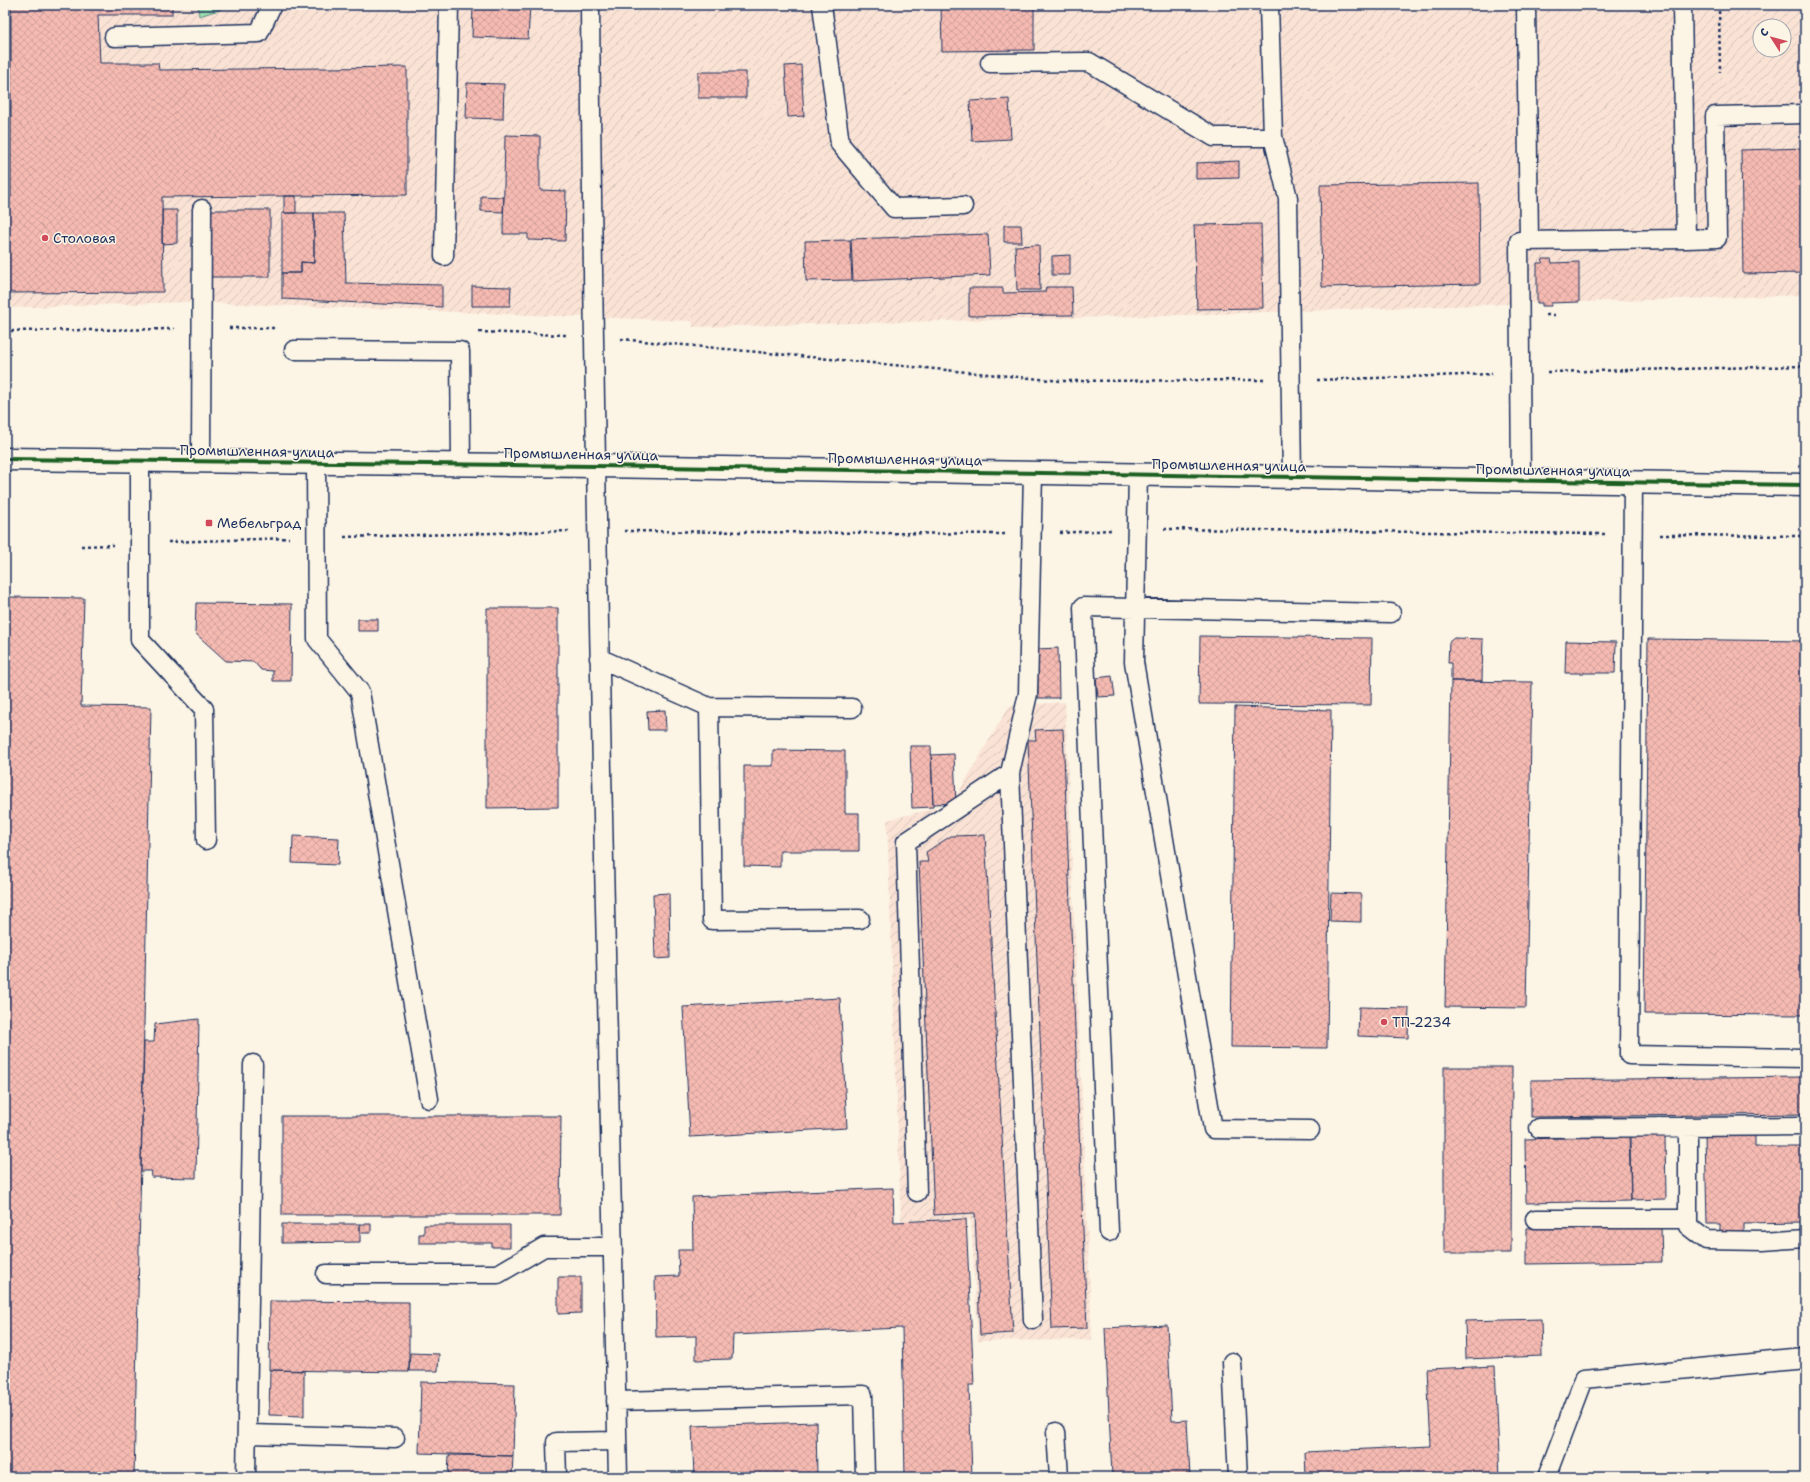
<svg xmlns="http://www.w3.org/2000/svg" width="1810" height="1482" font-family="'Shantell Sans',sans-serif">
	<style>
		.industrial { fill: url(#industrial-furrows); fill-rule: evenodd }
		.grass { fill: url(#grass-dots); stroke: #5c8886 }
		.building { fill: url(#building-cross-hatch); stroke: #1b2f5e }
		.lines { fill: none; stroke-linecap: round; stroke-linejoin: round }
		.service-casing { stroke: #1b2f5e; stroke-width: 21 }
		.tertiary-casing { stroke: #1b2f5e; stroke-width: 25 }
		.path { stroke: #1b2f5e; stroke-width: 2.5; stroke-dasharray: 3 3; stroke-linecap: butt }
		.service { stroke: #fcf5e5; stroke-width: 18 }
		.tertiary { stroke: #fcf5e5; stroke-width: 22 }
		.cycleway-casing { stroke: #fcf5e5; stroke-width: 6 }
		.cycleway { stroke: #1b5e20; stroke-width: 4 }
		.poi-dot { fill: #d1495b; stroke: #fcf5e5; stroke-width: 1.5 }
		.labels { text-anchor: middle; stroke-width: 3; stroke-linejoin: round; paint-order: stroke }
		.poi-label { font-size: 14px; fill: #1b2f5e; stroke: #fcf5e5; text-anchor: start }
		.street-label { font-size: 14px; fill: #1b2f5e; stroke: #fcf5e5 }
	</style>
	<defs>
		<pattern id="industrial-furrows" width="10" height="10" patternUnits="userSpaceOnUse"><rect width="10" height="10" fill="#fae3d5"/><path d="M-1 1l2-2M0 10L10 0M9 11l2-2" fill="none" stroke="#d6c3b9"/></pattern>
		<pattern id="grass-dots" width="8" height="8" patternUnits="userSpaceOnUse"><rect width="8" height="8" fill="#9ce2af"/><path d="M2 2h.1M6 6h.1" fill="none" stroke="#86c299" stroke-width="1.8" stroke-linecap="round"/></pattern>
		<pattern id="building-cross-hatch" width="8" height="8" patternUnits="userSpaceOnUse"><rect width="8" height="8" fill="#f5bab1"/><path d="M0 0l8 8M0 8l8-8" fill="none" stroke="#d1a09b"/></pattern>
	</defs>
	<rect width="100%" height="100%" fill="#fcf5e5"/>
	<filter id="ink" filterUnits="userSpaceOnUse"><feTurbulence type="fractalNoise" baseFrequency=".025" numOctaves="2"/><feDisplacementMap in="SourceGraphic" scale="8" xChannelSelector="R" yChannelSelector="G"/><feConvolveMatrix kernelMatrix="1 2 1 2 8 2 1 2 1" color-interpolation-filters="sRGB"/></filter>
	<g filter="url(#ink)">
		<path class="industrial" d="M5 5H1805V295L1552 303 1551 306H1542V303H1537L1152 316 693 327 692 321 186 302 5 308ZM1760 26H1784V50H1760Z
			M1065 702 1092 1340 978 1341 971 1220 901 1221 887 820 952 804 1009 706Z"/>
		<path class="grass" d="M198 5H227L219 10 199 16Z"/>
		<path class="building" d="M11 5H172V15H98L100 63H158L159 70 407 67V195L162 197 163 292 5 293V197H11Z
			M473 5H530L528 39 472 37Z
			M941 5H1034V50L942 51Z
			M801 65 804 116 788 117 785 66Z
			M698 72H746V98H698Z
			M467 83 504 84 503 119 466 118Z
			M1009 99 1011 139 972 141 970 101Z
			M505 135 540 136V190L566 191 565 241 528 240V234H503Z
			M1805 148V273L1743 274 1741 150Z
			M1239 161V178L1196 179V163Z
			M1479 183 1480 284 1322 287 1320 185Z
			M284 196H296V213H284Z
			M481 196 504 197 503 212 481 211Z
			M162 210H177V243L162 244Z
			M205 210H270V277H205Z
			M282 213H314V263L301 262V273H282Z
			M314 213H344L346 283 442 285V307L282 299V273H301V262L314 263Z
			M1261 224 1263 308 1197 309 1194 225Z
			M1004 225H1021L1022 242H1004Z
			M988 234 990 275 853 281 851 239Z
			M850 240 852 280 806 281 805 241Z
			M1039 245 1040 290H1017L1015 246Z
			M1070 255V275H1052V256Z
			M1543 259H1551L1552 263 1579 262V302L1551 303V306H1542V303H1537V263H1542Z
			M472 286 511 287 510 306H472Z
			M1046 287H1072L1073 315 969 316V288H1003V293L1045 292Z
			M5 597 84 598 81 706 151 707 134 1477H5Z
			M196 603 292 604 291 681H273V671L261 670 254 662 226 661 195 633Z
			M487 608H558V807L487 808Z
			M358 619H378V631H358Z
			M1200 636 1372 638 1371 705 1199 704Z
			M1454 638 1483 639 1482 681H1451V663H1448L1449 642Z
			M1648 639 1805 641V1015L1644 1014Z
			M1566 641 1616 642 1615 673H1565Z
			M1058 648 1059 698H1038L1037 649Z
			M1112 676 1115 696 1098 697 1096 678Z
			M1451 681 1532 682 1526 1008 1445 1007Z
			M1235 707 1331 710 1327 1048 1231 1047Z
			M665 710 666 730H648L647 711Z
			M1063 729 1087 1328 1052 1329 1028 740H1036L1035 730Z
			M910 746H931L933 807 912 808Z
			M773 750 845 751V813H859V851H780V867L744 866V766H773Z
			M954 754 956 803 933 804 931 755Z
			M985 835 1013 1333 980 1335 975 1213 934 1215 919 862H928L926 852 951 836Z
			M293 836 339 838 338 865 292 863Z
			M669 893 670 958 655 959 653 894Z
			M1331 893 1361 894V922L1330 921Z
			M840 998 847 1128 690 1137 683 1007Z
			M1359 1007 1409 1008 1408 1038 1358 1036Z
			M199 1019 196 1178 151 1177 152 1171H141L144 1042H154L155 1024Z
			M1444 1067H1512L1511 1253H1444Z
			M1805 1077V1114L1531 1117V1080Z
			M282 1116H561L560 1215H282Z
			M1755 1133V1147H1805V1222L1743 1223V1235L1720 1236V1224H1707L1705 1134Z
			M1629 1136 1631 1201 1526 1203 1525 1139Z
			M1665 1136 1666 1199 1631 1200 1630 1137Z
			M893 1188 894 1222 966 1219 974 1385H969L972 1477H905L902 1328 733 1335 732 1359 696 1360V1336L656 1337 655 1277 679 1276 678 1250H693L692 1197Z
			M282 1224H360V1242L282 1243Z
			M360 1224H371V1233H360Z
			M424 1225H510V1247H492V1243H419V1234H424Z
			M1661 1226 1662 1262 1527 1264V1228Z
			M558 1277H581V1313L558 1314Z
			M270 1301 409 1302V1372L269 1370Z
			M1541 1319 1542 1356 1466 1359 1465 1321Z
			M1167 1325 1172 1421 1187 1420 1190 1477H1112L1105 1328Z
			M410 1353 439 1354 438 1371H409Z
			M1495 1366 1500 1477H1306L1305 1452 1431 1446 1427 1369Z
			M270 1370 304 1371V1416L269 1415Z
			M421 1382 515 1384 513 1456 419 1453Z
			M816 1422 817 1477H694L692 1426Z
			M449 1455 513 1456 512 1477H448Z"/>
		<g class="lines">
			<g class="service-casing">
				<path id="service" d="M590 5C594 496 607 986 618 1477
					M822 5 840 144 894 208 963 206
					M1526 5 1529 241
					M114 37 259 33 272 5
					M990 63 1089 62 1214 137H1273L1269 5
					M1273 137 1288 198 1292 477
					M1686 239 1717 238 1715 116 1805 114
					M444 256 449 5
					M294 350 460 351 461 464
					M140 460V640L204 709 206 840
					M201 461 202 209
					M316 462 317 639 360 692 429 1099
					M1033 473 1028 694 1010 773 1033 1320
					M1138 474 1134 662 1213 1129 1310 1130
					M1521 480 1519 241 1686 239 1682 5
					M1633 482 1629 1055 1805 1058
					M599 658 709 707 852 708
					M709 707 712 920 860 919
					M1688 1127V1226L1706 1240 1763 1241 1805 1238
					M1539 1128 1805 1126
					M917 1192 906 842 1010 773
					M1535 1219H1688
					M1109 1232 1083 607 1391 613
					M326 1274H498L544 1247H613
					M1232 1362 1238 1477
					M616 1401 863 1395 865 1477
					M1056 1432 1059 1477
					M247 1434 395 1438
					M246 1477 253 1064
					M557 1477 556 1442 617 1441
					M1547 1477 1584 1379 1805 1358"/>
			</g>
			<g class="tertiary-casing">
				<path id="tertiary" d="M5 459 596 466 1805 485"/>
			</g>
			<path class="path" d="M1719 5 1720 72
				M1546 315H1557
				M229 328H276
				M5 331 174 329
				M479 332 566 335
				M621 339 1061 381 1264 380
				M1547 372 1805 366
				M1317 380 1492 374
				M1164 529 1605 534
				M624 531 1005 534
				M1060 533 1111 530
				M1660 535 1805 536
				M344 537 571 531
				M168 542 289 538
				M81 546 113 545"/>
			<use href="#service" class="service"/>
			<use href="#tertiary" class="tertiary"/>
			<g class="cycleway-casing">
				<path id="cycleway" d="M5 459 596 466 1805 485"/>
			</g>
			<use href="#cycleway" class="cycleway"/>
		</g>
	</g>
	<g class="poi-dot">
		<circle cx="45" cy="238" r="4"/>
		<rect x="205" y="519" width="8" height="8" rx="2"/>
		<circle cx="1384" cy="1022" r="4"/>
	</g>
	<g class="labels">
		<g class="poi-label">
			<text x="53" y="243">Столовая</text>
			<text x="217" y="528">Мебельград</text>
			<text x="1392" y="1027">ТП-2234</text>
		</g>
		<g class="street-label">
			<text transform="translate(257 451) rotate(1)" y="5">Промышленная улица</text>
			<text transform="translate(581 454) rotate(1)" y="5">Промышленная улица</text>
			<text transform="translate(905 459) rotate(1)" y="5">Промышленная улица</text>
			<text transform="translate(1229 465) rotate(1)" y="5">Промышленная улица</text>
			<text transform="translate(1553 470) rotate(1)" y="5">Промышленная улица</text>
		</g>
	</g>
	<rect width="1810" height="1482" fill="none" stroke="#fcf5e5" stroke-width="20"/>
	<rect x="10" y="10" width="1790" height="1462" fill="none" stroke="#1b2f5e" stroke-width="1.5" filter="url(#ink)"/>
	<g transform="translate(1772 38) rotate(306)"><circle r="19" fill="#fcf5e5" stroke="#a2a6af"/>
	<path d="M0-3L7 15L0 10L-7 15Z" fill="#d1495b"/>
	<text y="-6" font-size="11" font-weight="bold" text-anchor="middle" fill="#1b2f5e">С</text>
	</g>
</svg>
